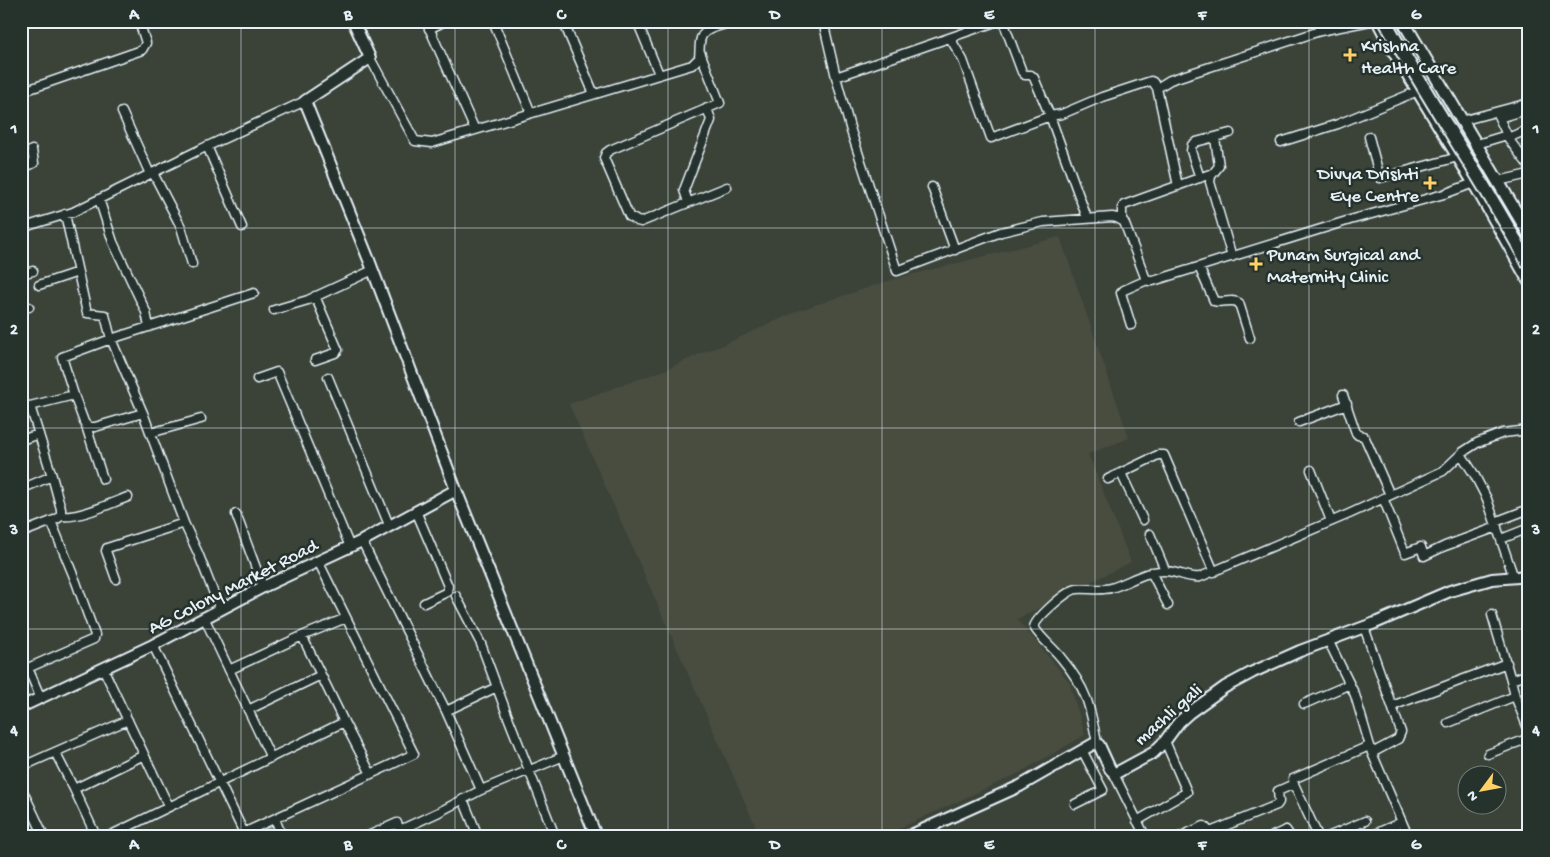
<svg xmlns="http://www.w3.org/2000/svg" width="1550" height="857" font-family="'Gochi Hand',sans-serif">
	<style>
		.built { fill: #4a4e41 }
		.green { fill: #526e55; stroke: #9db0a6 }
		.lines { fill: none; stroke-linecap: round; stroke-linejoin: round }
		.minor-casing { stroke: #e8f1f8; stroke-width: 11 }
		.tertiary-casing { stroke: #e8f1f8; stroke-width: 14 }
		.secondary-casing { stroke: #e8f1f8; stroke-width: 15 }
		.minor { stroke: #26332d; stroke-width: 8 }
		.tertiary { stroke: #26332d; stroke-width: 10 }
		.secondary { stroke: #26332d; stroke-width: 11 }
		.trunk-bridge-casing { stroke: #e8f1f8; stroke-width: 16; stroke-linecap: butt }
		.trunk-bridge { stroke: #26332d; stroke-width: 12 }
		.grid { fill: none; stroke: #e8f1f8; stroke-width: 1; stroke-opacity: 0.55 }
		.poi-dot { fill: #ffd166; stroke: #26332d; stroke-width: 2 }
		.labels { text-anchor: middle; stroke-width: 5; stroke-linejoin: round; paint-order: stroke }
		.poi-label { font-size: 19px; fill: #e8f1f8; stroke: #26332d; text-anchor: start }
		.street-label { font-size: 19px; fill: #e8f1f8; stroke: #26332d }
		.neatline { fill: none; stroke: #e8f1f8; stroke-width: 2 }
		.grid-label { font-size: 16px; text-anchor: middle; font-weight: bold; fill: #e8f1f8 }
	</style>
	<rect width="100%" height="100%" fill="#3b4339"/>
	<filter id="ink" filterUnits="userSpaceOnUse"><feTurbulence type="fractalNoise" baseFrequency=".02" numOctaves="2"/><feDisplacementMap in="SourceGraphic" scale="10" xChannelSelector="R" yChannelSelector="G"/><feConvolveMatrix kernelMatrix="1 2 1 2 8 2 1 2 1" color-interpolation-filters="sRGB"/></filter>
	<g filter="url(#ink)">
		<path class="built" d="M1060 237 1129 438 1088 454 1131 562 1017 619 1069 682 1085 735 1019 773 883 836H760L569 404 665 370 702 353 721 346 800 310 895 279Z"/>
		<path class="green" d="M274 826 278 836H251Z"/>
		<g class="lines">
			<g class="minor-casing">
				<path id="minor" d="M426 21 475 130
					M493 21 531 113
					M563 21 594 94
					M637 21 659 74
					M823 21 836 77 851 131 897 271 1001 232 1043 222 1112 217 1117 218 1124 222 1145 277 1149 281H1153L1350 220 1444 194 1474 183
					M1003 21 1022 72 1025 75H1031L1034 78 1050 116 1087 218
					M1316 21 1320 31
					M429 29 445 21
					M950 38 963 60 991 138 1050 116 1062 114 1102 97 1151 81 1153 82 1157 88
					M700 52 720 103 610 150 606 153 604 158 629 216 637 221 641 222 727 187
					M370 58 415 141 432 143 692 65 699 58C700 51 699 44 701 38 704 27 730 23 740 21
					M836 77 998 21
					M21 92 142 50 146 43 139 21
					M1529 109 1499 118 1510 141 1529 166
					M122 112 150 174
					M1461 121 1529 103
					M1369 137 1380 178 1458 157
					M1215 138 1219 166 1211 176 1210 182 1232 257
					M1508 138 1529 129
					M1281 142 1338 124 1418 91
					M1477 144 1507 135
					M207 146 242 227
					M21 169 34 163 32 150
					M153 173 181 227 192 264
					M1200 178 1191 151 1192 145 1196 142 1230 133
					M1498 181 1529 174
					M1178 186 1157 88 1170 80 1320 31 1370 21
					M932 187 955 250
					M99 199 113 242 146 312 149 327
					M688 202 684 190 711 120 707 108
					M65 214 87 313 105 315 111 339 143 413 184 523 198 553 220 609
					M1122 220V208L1124 205 1213 173
					M21 228 73 212 197 151 305 101
					M1199 267 1214 301C1222 304 1232 298 1239 303L1250 338
					M21 274 33 271
					M39 285 78 272
					M315 296 338 350 335 353 315 360
					M21 309 29 307
					M274 310 308 300 373 270
					M1131 325 1121 293 1124 290 1147 280
					M328 377 389 525
					M257 379 277 372 350 547
					M74 395 84 422 88 427H95L143 413
					M1343 395 1356 433 1358 435 1363 436 1365 438 1390 495
					M21 405 30 406 74 395 62 357 111 339 254 293
					M1299 422 1347 404
					M86 426 103 479
					M150 433 201 419
					M21 440 39 434
					M1461 454 1474 474 1487 499 1514 578
					M1311 470 1331 521
					M1121 473 1143 520
					M1108 479 1158 455H1164L1214 572
					M21 489 52 476 30 406
					M1383 498 1405 553 1421 547 1424 556 1445 546 1497 527
					M416 511 448 586 447 592 424 603
					M236 514 263 587
					M61 516C78 519 111 503 128 497
					M1495 522 1529 509
					M21 533 57 519 61 516V509L52 476
					M1150 534 1165 570
					M1501 539 1529 528
					M362 541 446 711 481 790
					M1151 572 1168 605
					M116 579 106 551 107 548 184 523
					M456 596 481 644 508 717 555 836
					M1492 615 1511 680
					M204 617 271 758
					M1364 627 1401 732 1398 739 1372 753
					M302 636 344 722 371 774
					M1328 640 1355 695 1372 753 1408 836
					M153 645 244 833
					M28 668 41 699
					M103 668 169 807
					M229 670 302 636 346 618
					M21 671 94 639 95 635 76 582 51 521
					M1529 674 1511 680 1515 696 1529 731
					M1304 704 1350 684
					M1392 706 1507 663
					M248 710 321 675
					M446 711 497 687
					M1448 723 1515 696
					M1097 743C1090 706 1087 689 1062 659 1054 648 1041 639 1034 627 1036 618 1067 590 1077 589 1088 588 1100 591 1111 588 1128 583 1145 571 1163 571 1176 570 1187 579 1200 577L1349 514 1443 471 1463 452 1477 443 1503 433 1529 430
					M55 752 128 720
					M1488 754 1529 738
					M21 767 55 752 74 789 96 836
					M1114 774 1145 836
					M21 787 44 836
					M74 789 144 755
					M463 799 478 836
					M1075 804 1103 790 1082 750
					M275 819 282 836
					M1137 821 1187 792 1165 741
					M400 830 439 812 481 790 564 756
					M109 836 344 722
					M237 836 414 754 318 561
					M368 836 397 823 403 836
					M1181 836 1204 826 1210 832 1277 805 1279 802 1278 791 1294 784
					M1273 836 1286 830 1290 836
					M1318 836 1294 784 1293 779 1369 746
					M1330 836 1365 821
					M1370 836 1402 822"/>
			</g>
			<g class="tertiary-casing">
				<path id="tertiary" d="M353 21 370 58 305 101 369 260 456 490 596 836
					M21 707 153 645 263 587 362 541 456 490
					M909 836 1020 786 1095 743 1099 745 1110 769 1113 772 1116 773 1153 753 1165 741 1179 722 1189 713 1225 687 1253 672 1300 651 1375 623 1450 591 1492 579 1518 577 1529 575"/>
			</g>
			<g class="secondary-casing">
				<path id="secondary" d="M1378 21 1393 50 1474 183 1529 281
					M1403 21 1529 234"/>
			</g>
			<use href="#minor" class="minor"/>
			<use href="#tertiary" class="tertiary"/>
			<use href="#secondary" class="secondary"/>
			<g class="trunk-bridge-casing">
				<path id="trunk-bridge" d="M1385 21C1430 104 1485 182 1529 265"/>
			</g>
			<use href="#trunk-bridge" class="trunk-bridge"/>
		</g>
	</g>
	<path class="grid" d="M241 21V836M455 21V836M668 21V836M882 21V836M1095 21V836M1309 21V836M21 228H1529M21 428H1529M21 629H1529"/>
	<g class="poi-dot">
		<path d="M1347.5 47.5h5v5h5v5h-5v5h-5v-5h-5v-5h5z"/>
		<path d="M1427.5 175.5h5v5h5v5h-5v5h-5v-5h-5v-5h5z"/>
		<path d="M1253.5 256.5h5v5h5v5h-5v5h-5v-5h-5v-5h5z"/>
	</g>
	<g class="labels">
		<g class="poi-label">
			<text x="1361" y="51">Krishna<tspan x="1361" dy="22">Health Care</tspan></text>
			<text x="1419" y="179" text-anchor="end">Divya Drishti<tspan x="1419" dy="22">Eye Centre</tspan></text>
			<text x="1267" y="260">Punam Surgical and<tspan x="1267" dy="22">Maternity Clinic</tspan></text>
		</g>
		<g class="street-label">
			<text transform="translate(232 585) rotate(-27)" y="7">AG Colony Market Road</text>
			<text transform="translate(1167 713) rotate(-41)" y="7">machli gali</text>
		</g>
	</g>
	<rect width="1550" height="857" fill="none" stroke="#26332d" stroke-width="55"/>
	<g transform="translate(1482 790) rotate(238)"><circle r="24" fill="#26332d" stroke="#747f7e"/>
	<path d="M0-4L9 19L0 12L-9 19Z" fill="#ffd166"/>
	<text y="-8" font-size="14" font-weight="bold" text-anchor="middle" fill="#e8f1f8">N</text>
	</g>
	<rect x="28" y="28" width="1494" height="802" class="neatline"/>
	<g class="grid-label">
		<text x="134" y="19">A</text>
		<text x="348" y="19">B</text>
		<text x="561" y="19">C</text>
		<text x="775" y="19">D</text>
		<text x="989" y="19">E</text>
		<text x="1202" y="19">F</text>
		<text x="1416" y="19">G</text>
		<text x="14" y="133">1</text>
		<text x="1536" y="133">1</text>
		<text x="14" y="334">2</text>
		<text x="1536" y="334">2</text>
		<text x="14" y="534">3</text>
		<text x="1536" y="534">3</text>
		<text x="14" y="735">4</text>
		<text x="1536" y="735">4</text>
		<text x="134" y="849">A</text>
		<text x="348" y="849">B</text>
		<text x="561" y="849">C</text>
		<text x="775" y="849">D</text>
		<text x="989" y="849">E</text>
		<text x="1202" y="849">F</text>
		<text x="1416" y="849">G</text>
	</g>
</svg>
